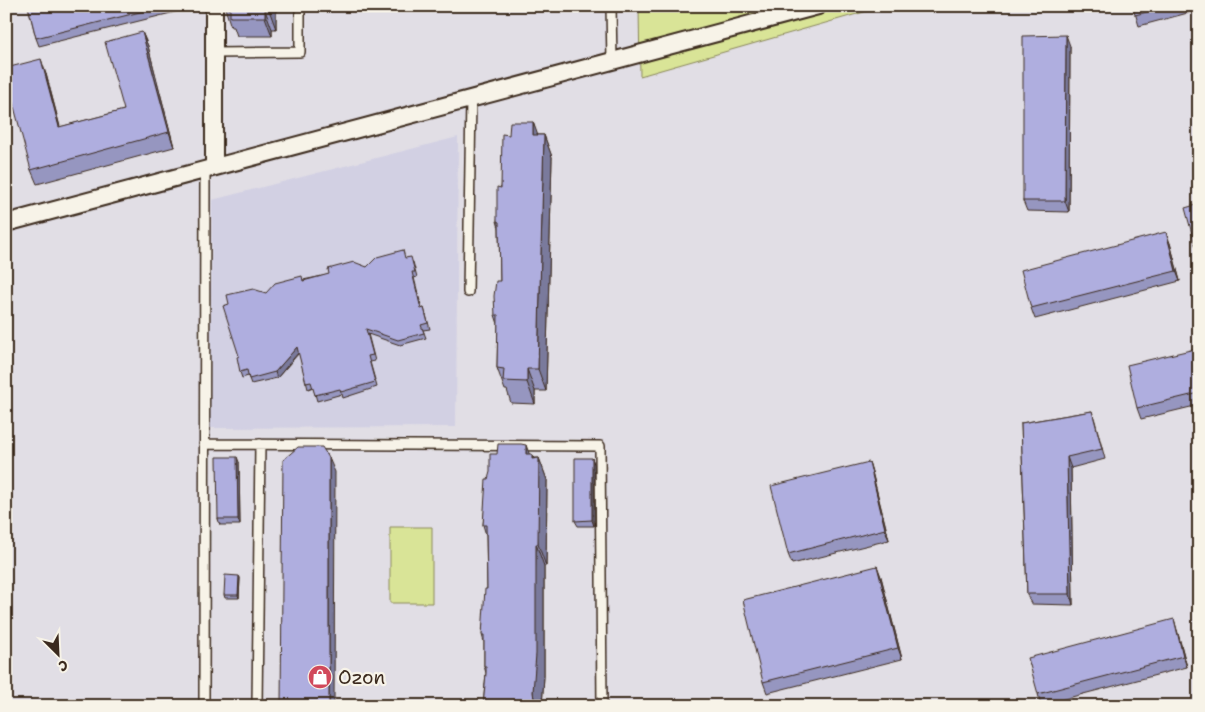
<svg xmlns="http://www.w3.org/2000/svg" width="1205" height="712" font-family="'Shantell Sans',sans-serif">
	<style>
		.built { fill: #d2d0e3 }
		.green { fill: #d9e497; stroke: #8a875a }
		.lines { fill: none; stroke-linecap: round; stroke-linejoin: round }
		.service-casing { stroke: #3b2a1e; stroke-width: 12 }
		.minor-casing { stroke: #3b2a1e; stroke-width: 20 }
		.service { stroke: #f7f3e8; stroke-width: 9 }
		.minor { stroke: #f7f3e8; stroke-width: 16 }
		.wall { fill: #9696c0; stroke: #3b2a1e }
		.shaded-wall { fill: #7a7a9c; stroke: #3b2a1e }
		.building { fill: #afaedf; stroke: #3b2a1e }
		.labels { text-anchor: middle; stroke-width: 4.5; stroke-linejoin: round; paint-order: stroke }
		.poi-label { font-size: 19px; fill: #3b2a1e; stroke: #f7f3e8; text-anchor: start }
	</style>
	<rect width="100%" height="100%" fill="#e1dee5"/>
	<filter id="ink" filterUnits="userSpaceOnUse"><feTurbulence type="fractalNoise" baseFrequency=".02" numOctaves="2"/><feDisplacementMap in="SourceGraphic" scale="10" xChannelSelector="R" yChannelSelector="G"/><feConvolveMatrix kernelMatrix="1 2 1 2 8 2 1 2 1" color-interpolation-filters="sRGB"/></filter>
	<g filter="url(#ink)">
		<path class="built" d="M458 137 456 427 210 428 212 200Z"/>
		<path class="green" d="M639 6H885L640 76Z
			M390 527H432V603H390Z"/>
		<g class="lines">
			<g class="service-casing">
				<path id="service" d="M611 6 612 62
					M214 53 300 52V6
					M468 292 471 99
					M204 444 600 446 602 706
					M204 706 205 170
					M257 706 260 444"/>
			</g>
			<g class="minor-casing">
				<path id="minor" d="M214 6V167
					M6 223 818 6"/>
			</g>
			<use href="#service" class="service"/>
			<use href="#minor" class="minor"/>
		</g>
		<path class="wall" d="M28 6H186L187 9 39 46 36 38Z
			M276 6V29H272V36H237L234 27H231L225 8Z
			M1133 6H1199V10L1139 26Z
			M142 32 148 46 174 147 37 184 31 170 46 74 60 127 124 110Z
			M1070 46 1069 212 1027 211 1023 201Z
			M533 122 537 135H544L552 157 546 391H535V404L511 403 507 390H505L497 368 498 324 495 315 500 281 499 228 497 221 501 188 509 135Z
			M1170 243 1180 281 1035 319 1031 308Z
			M405 258 413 262 417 277 414 278 422 309 424 308 430 329 423 330 426 338 400 345 368 334 375 361 370 362 377 387 343 398 342 394 317 401 313 387 308 389 299 353 277 378 251 384 248 376 242 378 240 372 239 356 266 293 303 280 367 267Z
			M1199 348V405L1141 419 1137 408Z
			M1092 411 1095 421 1105 459 1071 468 1073 605 1031 604 1027 594 1021 423Z
			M530 454 534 458H539L547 480 546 566H544V676L542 706H483L486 673 484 666V642L482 635 487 589 486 535 483 525 488 479Z
			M592 458 594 464V526H578L575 521Z
			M239 462 240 525H220L218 519Z
			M869 462 872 472 889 540 792 564 788 554Z
			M877 566 881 577 902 659 767 693 763 682Z
			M239 576 240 578 239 598H225L224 595Z
			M1177 630 1187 667 1041 705 1038 694Z"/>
		<path class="shaded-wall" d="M269 6H276V29L269 10Z
			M265 10 272 29V36L265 17Z
			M142 32 148 46 174 147 169 132Z
			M1066 35 1070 46 1069 212 1065 201Z
			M41 59 46 74 64 142 59 127Z
			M533 122 541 144 533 135Z
			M544 135 552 157 546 391 538 369Z
			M1166 232 1170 243 1180 281 1176 271Z
			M297 347 299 352 277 378 275 372Z
			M527 369 535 391V404L527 382Z
			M526 445 534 467 526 454Z
			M532 454 539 472V458L547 480 546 566 538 544Z
			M237 457 239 462 240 525 238 519Z
			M1067 457 1071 468 1073 605 1070 594Z
			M329 458 335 472 334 706H329Z
			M592 458 594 464V526L592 520Z
			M869 462 872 472 889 540 885 529Z
			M536 544 544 566V676L542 706H535L533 692Z
			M877 566 881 577 902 659 898 648Z
			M239 576 240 578 239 598 238 595Z
			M1174 619 1177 630 1187 667 1183 656Z"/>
		<path class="building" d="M28 6H164L36 38Z
			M225 6H269V10H265V17H230V8H225Z
			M1133 6H1170L1135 15Z
			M142 32 169 132 31 170 6 77V68L41 59 59 127 124 110 105 42Z
			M1066 35 1065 201H1023V36Z
			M510 122H533V135H544L538 369H527V382L503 381 504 369 497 368 498 315H495L494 296 496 281H500L499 222 497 221V187L501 188 502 134 509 135Z
			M1199 204V251L1197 252 1185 208Z
			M1166 232 1176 271 1031 308 1021 270Z
			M403 250 405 258 411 257 415 272H412L421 309 424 308 428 323 421 325 424 333 398 340 366 329 373 355 368 356 375 382 341 392 340 389 315 395 311 382 306 383 297 347 275 372 249 379 247 370 240 372 237 357 239 356 223 306 229 304 227 295 253 289 266 293 275 283 302 276 303 281 329 274 328 269 354 262 367 267 377 257Z
			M1199 348V393L1137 408 1127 365Z
			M1092 411 1102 449 1067 457 1070 594H1027L1021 423Z
			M498 444H521L526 445V454H532V459L539 458 538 544H536V654L533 692 535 706H483L486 673V666H484V635H482L485 589H487L486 525H483L486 479H488L490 472V454H497Z
			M298 447H322L329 458V706H281L283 460Z
			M217 457H237L238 519H218Z
			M575 458H592V520L575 521Z
			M869 462 885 529 788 554 771 486Z
			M877 566 898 648 763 682 743 600Z
			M225 575 239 576 238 595H224Z
			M1174 619 1183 656 1038 694 1028 658Z"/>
	</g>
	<defs>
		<g id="shop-disc" transform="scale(1.25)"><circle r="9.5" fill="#d1495b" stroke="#f7f3e8"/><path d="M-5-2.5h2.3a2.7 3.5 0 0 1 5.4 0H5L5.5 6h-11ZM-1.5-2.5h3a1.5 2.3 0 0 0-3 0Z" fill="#fff"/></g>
	</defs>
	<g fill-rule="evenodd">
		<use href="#shop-disc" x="320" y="677"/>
	</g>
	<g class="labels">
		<g class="poi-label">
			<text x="338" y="684">Ozon</text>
		</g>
	</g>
	<rect width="1205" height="712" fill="none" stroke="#f7f3e8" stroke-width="25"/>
	<rect x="12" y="12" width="1180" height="687" fill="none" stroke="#3b2a1e" stroke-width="2" filter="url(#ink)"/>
	<g transform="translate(58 654) rotate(156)" stroke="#f7f3e8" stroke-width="4" paint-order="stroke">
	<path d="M0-4L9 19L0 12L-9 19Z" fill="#3b2a1e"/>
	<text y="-8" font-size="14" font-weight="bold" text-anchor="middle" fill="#3b2a1e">С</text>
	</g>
</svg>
